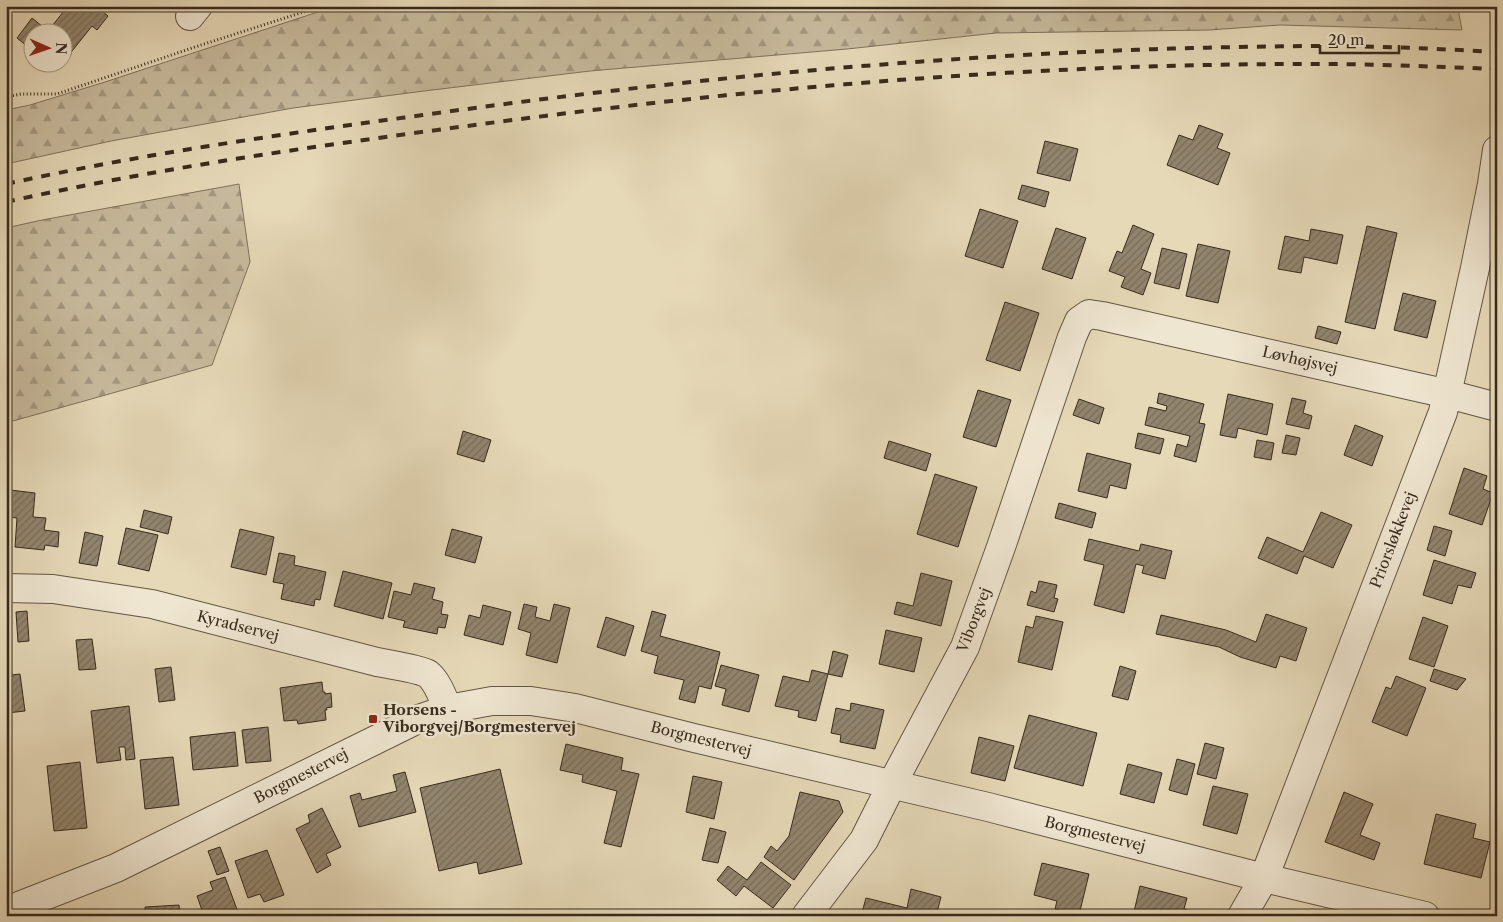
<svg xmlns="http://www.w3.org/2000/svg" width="1503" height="922" font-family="'Libre Caslon Text',serif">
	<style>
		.forest { fill: url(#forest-firs); stroke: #80725e }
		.building { fill: url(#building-hatch); stroke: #372a1d }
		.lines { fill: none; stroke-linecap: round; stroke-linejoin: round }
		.minor-casing { stroke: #635644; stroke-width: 30 }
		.path { stroke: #372a1d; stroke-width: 3; stroke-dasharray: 1 2.5; stroke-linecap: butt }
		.minor { stroke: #efe6d1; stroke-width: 28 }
		.rail { stroke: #372a1d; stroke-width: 4; stroke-dasharray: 9 9; stroke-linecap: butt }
		.poi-dot { fill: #8f2418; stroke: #efe6d1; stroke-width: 2 }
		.labels { text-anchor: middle; stroke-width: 5; stroke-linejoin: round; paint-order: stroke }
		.street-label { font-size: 15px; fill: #372a1d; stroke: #efe6d1 }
		.poi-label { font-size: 15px; font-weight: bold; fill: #372a1d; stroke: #efe6d1; text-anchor: start }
	</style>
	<defs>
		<pattern id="forest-firs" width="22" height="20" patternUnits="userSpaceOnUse" patternTransform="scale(1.25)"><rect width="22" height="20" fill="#c8bb9e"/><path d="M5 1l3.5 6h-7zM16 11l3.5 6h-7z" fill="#a39880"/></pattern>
		<pattern id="building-hatch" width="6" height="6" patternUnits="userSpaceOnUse" patternTransform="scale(1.25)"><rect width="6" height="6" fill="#92856e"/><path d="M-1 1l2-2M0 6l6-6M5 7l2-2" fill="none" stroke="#786d5a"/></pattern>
	</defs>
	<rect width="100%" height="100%" fill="#e6d9b8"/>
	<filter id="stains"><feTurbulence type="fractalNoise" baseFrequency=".004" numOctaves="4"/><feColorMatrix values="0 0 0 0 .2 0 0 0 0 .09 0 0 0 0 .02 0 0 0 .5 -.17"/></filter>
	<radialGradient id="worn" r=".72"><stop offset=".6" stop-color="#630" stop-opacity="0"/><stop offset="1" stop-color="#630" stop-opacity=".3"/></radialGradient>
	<path class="forest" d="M336 6H1266L1279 12 1342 6H1449L1458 9 1462 30 1280 25 1209 30 996 33 847 49 590 71 424 91 293 108 111 141 6 164V110L30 105 105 82Z
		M239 184 250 262 212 365 6 423V228L42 220Z"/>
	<path class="building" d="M68 6H96L108 16 97 30 92 26 57 70 48 62H62V32H32V50L17 38 32 18 48 31Z
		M1199 125 1223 134 1217 148 1230 153 1218 185 1167 165 1179 135 1193 140Z
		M1045 141 1078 149 1070 181 1037 173Z
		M1022 185 1049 192 1045 207 1018 199Z
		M980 209 1018 221 1003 268 965 256Z
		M1133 225 1154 234 1141 269 1151 273 1143 295 1121 287 1125 277 1109 271 1117 251 1122 253Z
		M1367 226 1397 233 1375 329 1345 322Z
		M1056 228 1086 238 1072 279 1042 269Z
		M1311 229 1343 235 1337 264 1304 257 1301 273 1278 269 1285 236 1309 241Z
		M1198 244 1230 251 1218 303 1186 296Z
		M1162 248 1187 254 1179 289 1154 283Z
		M1403 293 1436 301 1427 338 1394 330Z
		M1005 302 1039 313 1020 371 986 360Z
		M1318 326 1341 332 1337 344 1315 338Z
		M978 390 1011 400 996 447 963 437Z
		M1159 393 1204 404 1199 423 1205 424 1196 462 1174 456 1177 444 1187 447 1190 436 1145 425 1149 407 1166 411 1167 406 1157 403Z
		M1228 394 1273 404 1267 435 1238 428 1236 438 1220 435Z
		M1292 398 1306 401 1303 413 1312 416 1309 429 1286 424Z
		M1079 399 1104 408 1099 424 1073 415Z
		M1355 425 1383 436 1372 466 1344 455Z
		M463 431 491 440 484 462 457 454Z
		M1138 433 1164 439 1160 454 1135 448Z
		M1286 435 1300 438 1296 455 1282 453Z
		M1257 440 1274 443 1271 460 1254 457Z
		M889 441 931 454 926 471 884 458Z
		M1087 453 1131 464 1126 489 1110 485 1107 498 1078 491Z
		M1464 468 1487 476 1483 489 1493 493 1482 525 1449 514Z
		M935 474 977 487 958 547 917 534Z
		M10 490 35 493 33 517 46 518 44 530 59 532 58 547 45 545 44 550 15 547 17 518 8 517Z
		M1059 503 1096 513 1092 528 1055 518Z
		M144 510 172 517 168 534 140 527Z
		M1321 512 1352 525 1333 568 1304 556 1297 574 1258 558 1267 537 1303 552Z
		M1434 526 1452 531 1445 556 1427 550Z
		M126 528 158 535 149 571 118 564Z
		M240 529 274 537 266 575 231 567Z
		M452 529 482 537 475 563 445 555Z
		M85 532 103 536 97 566 79 563Z
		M1089 539 1139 551 1141 544 1172 551 1165 579 1142 573 1144 566 1136 564 1124 613 1094 605 1104 565 1084 560Z
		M279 553 295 556 294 565 326 572 320 600 315 599 314 606 281 599 284 584 273 582Z
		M1434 560 1476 573 1471 588 1458 585 1452 604 1423 595Z
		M343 571 392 583 383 619 334 606Z
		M921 573 952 581 941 626 894 614 897 602 913 606Z
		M1039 581 1057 585 1054 598 1058 599 1054 612 1027 605 1031 591 1036 593Z
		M414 583 435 588 432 599 443 602 441 614 448 615 445 628 438 627 437 634 403 627 405 621 388 617 394 591 411 595Z
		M524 604 537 607 535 617 550 621 554 604 570 608 557 663 526 655 531 633 518 629Z
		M483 605 511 612 503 645 464 635 469 615 480 618Z
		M27 611 29 641 18 642 16 612Z
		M652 611 666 615 660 636 720 652 711 689 699 686 695 703 679 699 684 680 654 673 658 656 641 651Z
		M1266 614 1307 628 1296 661 1280 656 1276 668 1240 657 1219 647 1156 634 1161 615 1226 630 1256 642Z
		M1036 616 1063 622 1052 670 1018 662 1026 626 1033 628Z
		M606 617 634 626 625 656 597 647Z
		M1423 617 1448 626 1434 667 1409 659Z
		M886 630 922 638 914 672 879 664Z
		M6 633 12 675 20 674 25 711 7 713Z
		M92 639 96 669 79 670 76 640Z
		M833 651 848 655 842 677 828 674Z
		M721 665 759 675 749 712 722 705 726 689 715 686Z
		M1120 666 1136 671 1128 700 1112 696Z
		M171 667 175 700 159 702 155 669Z
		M1434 669 1466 679 1457 690 1430 681Z
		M812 670 828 674 816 721 798 717 799 711 775 706 783 676 809 682Z
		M1396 676 1426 688 1407 736 1372 722 1386 687 1391 689Z
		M322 682 323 692H325V694L331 693 332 707 326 708 327 710H325L326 720 298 724 297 720 284 721 280 688Z
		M851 703 884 710 875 749 840 742 841 735 831 733 836 708 850 711Z
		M129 706 135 759 126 760 125 747H119L121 760 97 763 91 711Z
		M1029 715 1097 733 1083 786 1014 768Z
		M268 727 271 761 246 763 242 730Z
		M235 732 238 766 193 770 190 737Z
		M979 737 1014 746 1005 781 971 773Z
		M1205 743 1224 748 1216 779 1197 774Z
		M566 744 623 758 621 770 639 774 621 847 604 843 617 791 582 782 583 775 560 770Z
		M173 757 179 805 145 809 140 760Z
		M1177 759 1195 764 1187 795 1169 790Z
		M80 762 87 828 54 831 47 766Z
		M1128 764 1162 773 1154 803 1120 794Z
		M500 769 522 864 479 874 477 862 439 871 420 788Z
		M405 772 416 812 359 827 350 796 360 793 362 800 397 791 393 775Z
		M693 776 722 782 714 819 686 812Z
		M1213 786 1248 794 1237 834 1203 825Z
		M800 792 839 801 843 812 794 880 764 857 771 846 777 851 789 836Z
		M1344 792 1373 804 1360 835 1380 843 1374 860 1325 842Z
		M322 808 341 847 326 854 331 865 317 873 296 829 310 822 308 815Z
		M1436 814 1476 824 1473 838 1490 842 1481 878 1424 864Z
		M710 828 726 832 718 863 702 860Z
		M220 847 229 871 217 875 208 851Z
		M267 850 284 895 264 902 260 894 248 898 235 861Z
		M761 862 791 885 773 908 744 886 736 896 717 880 728 866 747 880Z
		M1042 863 1089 874 1079 915 1055 909 1057 901 1034 895Z
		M225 877 238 912 228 916H204L197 896 213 890 210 882Z
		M1140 886 1187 898 1184 909 1193 912 1192 916H1133Z
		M911 889 941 897 936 916H861L866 898 907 908Z
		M179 905 180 916H145V907Z"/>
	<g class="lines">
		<g class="minor-casing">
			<path id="minor" d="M190 16 198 6
				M6 588 53 589 152 604 377 662C387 664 420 669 428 674 437 681 443 698 448 709
				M6 911 116 868 416 720 448 709 492 701H531L575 708 694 738 988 807 1264 878 1425 916
				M806 916 864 840 892 784 965 647 1001 547 1072 337 1079 321 1089 314 1102 316 1448 394 1497 407
				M1242 916 1264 878 1443 412 1475 268 1492 184 1497 150"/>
		</g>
		<path class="path" d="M6 97 21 94H57L195 47 322 6"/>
		<use href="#minor" class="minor"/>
		<path class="rail" d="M6 184C151 152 298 132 445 112 736 72 1030 47 1324 46 1381 46 1439 49 1497 52
			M6 202C163 167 323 145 482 124 761 87 1042 63 1324 64 1381 64 1439 67 1497 69"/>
	</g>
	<rect class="poi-dot" x="368" y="714" width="10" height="10" rx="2.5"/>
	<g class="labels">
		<g class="street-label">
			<text transform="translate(1300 360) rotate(13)" y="5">Løvhøjsvej</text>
			<text transform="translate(1393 540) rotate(-69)" y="5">Priorsløkkevej</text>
			<text transform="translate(974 620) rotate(-69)" y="5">Viborgvej</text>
			<text transform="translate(238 626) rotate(14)" y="5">Kyradservej</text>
			<text transform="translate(701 739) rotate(14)" y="5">Borgmestervej</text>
			<text transform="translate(301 776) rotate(-27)" y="5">Borgmestervej</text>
			<text transform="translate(1095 834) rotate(14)" y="5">Borgmestervej</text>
		</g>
		<g class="poi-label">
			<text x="383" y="715">Horsens -<tspan x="383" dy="17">Viborgvej/Borgmestervej</tspan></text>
		</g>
	</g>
	<rect width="1503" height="922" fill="none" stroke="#e6d9b8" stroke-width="25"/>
	<rect x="8" y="8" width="1488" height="907" fill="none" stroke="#372a1d" stroke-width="2.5"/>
	<rect x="12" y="12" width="1478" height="897" fill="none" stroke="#372a1d"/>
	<g transform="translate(48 48) rotate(92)"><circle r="24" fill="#efe6d1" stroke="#a59b89"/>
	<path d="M0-4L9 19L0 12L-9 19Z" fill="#8f2418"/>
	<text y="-8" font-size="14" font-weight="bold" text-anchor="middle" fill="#372a1d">N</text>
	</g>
	<path d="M1320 45v8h79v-8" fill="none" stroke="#372a1d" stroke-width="2.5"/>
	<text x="1328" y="45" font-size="15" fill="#372a1d" stroke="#efe6d1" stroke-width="4" paint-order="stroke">20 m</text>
	<rect width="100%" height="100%" filter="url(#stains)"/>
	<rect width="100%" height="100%" fill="url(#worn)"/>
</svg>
